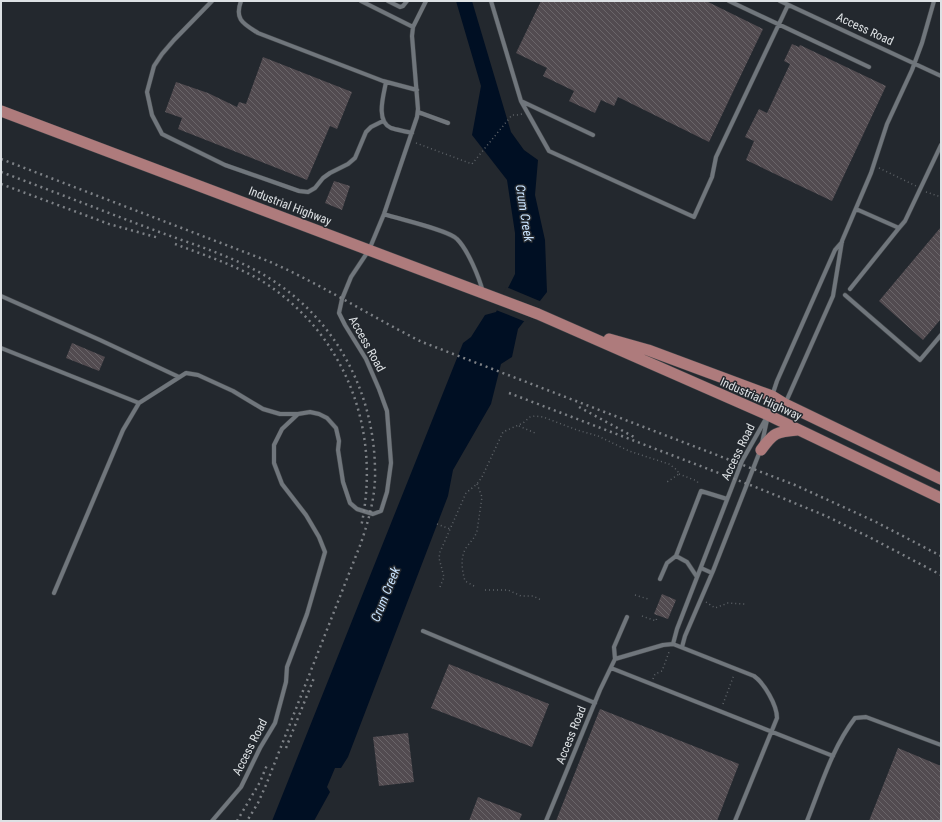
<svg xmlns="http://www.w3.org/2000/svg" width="942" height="822" font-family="'Roboto Condensed',sans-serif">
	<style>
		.water { fill: #000f23 }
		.pier { fill: #23282e }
		.building { fill: url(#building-back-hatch) }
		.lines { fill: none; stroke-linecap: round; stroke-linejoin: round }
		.service-casing { stroke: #3f4347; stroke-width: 5 }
		.primary-casing { stroke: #3f4347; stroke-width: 12 }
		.path { stroke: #5e6368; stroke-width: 1.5; stroke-dasharray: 1 3; stroke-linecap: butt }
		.service { stroke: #70767c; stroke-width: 4 }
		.primary { stroke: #ae7b7c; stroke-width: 11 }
		.rail { stroke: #7d8186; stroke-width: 2.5; stroke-dasharray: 2 4; stroke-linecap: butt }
		.labels { text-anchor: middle; stroke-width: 3; stroke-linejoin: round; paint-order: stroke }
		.street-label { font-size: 12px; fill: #dde1e4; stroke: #23282e }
		.water-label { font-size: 13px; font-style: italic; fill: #cae4ff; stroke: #23282e }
	</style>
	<defs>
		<pattern id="building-back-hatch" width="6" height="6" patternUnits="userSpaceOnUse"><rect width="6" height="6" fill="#524b50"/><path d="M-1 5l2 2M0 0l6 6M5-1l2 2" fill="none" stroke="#6a6569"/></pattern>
	</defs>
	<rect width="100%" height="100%" fill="#23282e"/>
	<path class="water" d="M456 1H472L511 132 524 150 538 160 535 195 545 240 547 292 518 329 512 357 501 364 491 404 453 470 448 496 348 757 341 768H335L327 787 330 792 314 821H272L463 343 471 337 485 315 496 312 515 274V233L507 180 472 135 481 86Z"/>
	<path class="pier" d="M506 287 542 302 526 322 496 310Z"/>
	<path class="building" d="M541 1H706L763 29 709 142 618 97 614 106 601 100 595 113 569 101 574 91 543 76 547 68 516 53Z
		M792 44 799 47 800 45 886 86 832 201 746 160 754 141 745 137 759 109 767 113 790 64 784 61Z
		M263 57 352 92 337 129 330 126 307 180 178 129 182 118 165 112 176 82 208 93 237 107 239 102 246 104Z
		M334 181 350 186 342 210 325 203Z
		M941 227V319L923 340 879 301Z
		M72 343 105 357 99 371 66 358Z
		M662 594 676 600 668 619 654 614Z
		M449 664 549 704 532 747 431 708Z
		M600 709 739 764 717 821H556Z
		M408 733 414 782 379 786 373 737Z
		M898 748 941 766V821H869Z
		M478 797 522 814 519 821H469Z"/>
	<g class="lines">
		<g class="service-casing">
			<path id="service" d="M212 1 174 40 162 54 154 66 147 92 152 115 162 134 170 138 225 165 299 191 308 192 315 188 323 178 330 173 348 164 355 158 366 132 371 127 383 121
				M241 1C234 20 244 24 258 33L383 81 417 90
				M361 1 413 27
				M388 1 400 7 403 6 407 1
				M491 1 521 101 593 135
				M729 1 869 67
				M780 1 941 76
				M386 82C384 94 375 121 391 128 397 130 405 131 412 133
				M521 101 549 151 694 217 712 177 716 157 788 5
				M418 112 448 123
				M856 209 899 228 905 221 941 145
				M384 214C398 219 449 230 457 239 468 250 479 277 483 292
				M850 289 899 228
				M845 295 920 360 941 335
				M1 296 100 340 179 377
				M1 348 139 403
				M768 413 772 396 777 381 835 250 842 242
				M762 443 767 420
				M676 556 687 562 697 577
				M701 568 712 573
				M660 579 667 563 676 556 701 491 727 499
				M54 593 123 430 139 403 186 373 198 375 233 391 263 409 280 414H298
				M423 631 595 703
				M673 644 677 629 742 461 768 415 785 404 833 296 842 241 871 173 887 124 912 70 922 43 934 1
				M682 647 685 636 713 571 760 451
				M615 659 614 647 627 617
				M611 668 833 756
				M212 821 241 787 260 748 275 723 286 682 287 667 307 614 325 552 319 537 306 515 282 484 274 463V445L282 429 298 414 310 412 319 414 327 418 336 428 339 441 338 450 343 482 350 503 357 509 373 514 381 511 387 492 391 463 387 411 379 389 366 359 345 325 339 313 342 299 351 277 369 250 384 214 417 117 418 109 412 36 413 27 426 1
				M546 821 600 690 615 659 663 645 673 644 754 676C764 683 777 705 777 718L735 821
				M807 821C821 786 832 748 855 718L866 717 941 745"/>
		</g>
		<g class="primary-casing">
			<path id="primary" d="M1 111 538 314 768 415 941 498
				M609 339 648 350 772 396 785 404 941 479
				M761 450C774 432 776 432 798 430"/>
		</g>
		<path class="path" d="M416 143 472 164 512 115H517L522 114
			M879 168 916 186
			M926 192 941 197
			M519 426 535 433
			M679 474 697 481 699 485
			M437 524 450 529
			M474 586 465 581C462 570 460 558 466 548 470 542 475 538 477 531L482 497 477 484
			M440 587 444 577 439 558 440 552 466 493 477 484 482 477 503 432 523 423 530 417 535 416 543 417 577 430 598 436 629 451 669 464 677 470 679 474 667 482
			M485 590H508L521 596H533L541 600
			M635 595 648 599
			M706 602 715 608 728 603 745 604
			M642 616 656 621 657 617
			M653 679 655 674 662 671 669 652
			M723 704 734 675"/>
		<use href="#service" class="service"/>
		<use href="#primary" class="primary"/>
		<path class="rail" d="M1 159 268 261C321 284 370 316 422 342L795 485 876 522 941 556
			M1 172C55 192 108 213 162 233 201 247 244 260 278 284 339 326 374 395 375 469 376 495 369 519 361 543L266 785 258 803 247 821
			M1 184 109 224 159 238
			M175 244C204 255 235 265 262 281 346 334 382 431 361 527
			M509 393 758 488 826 516 871 538 941 575
			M579 407 634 437
			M286 748 314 678
			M237 821 260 782 267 765"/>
	</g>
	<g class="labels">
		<g class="street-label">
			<text transform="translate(865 29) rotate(25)" y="4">Access Road</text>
			<text transform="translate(290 206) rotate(21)" y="4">Industrial Highway</text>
			<text transform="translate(367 344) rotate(61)" y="4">Access Road</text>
			<text transform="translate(761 399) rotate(24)" y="4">Industrial Highway</text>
			<text transform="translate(738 452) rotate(-64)" y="4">Access Road</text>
			<text transform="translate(571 735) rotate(-68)" y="4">Access Road</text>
			<text transform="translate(250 747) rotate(-63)" y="4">Access Road</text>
		</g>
		<g class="water-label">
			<text transform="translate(525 213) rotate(81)" y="5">Crum Creek</text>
			<text transform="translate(385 594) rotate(-68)" y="5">Crum Creek</text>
		</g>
	</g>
	<rect width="942" height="822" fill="none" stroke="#dde1e4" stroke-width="4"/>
</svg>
